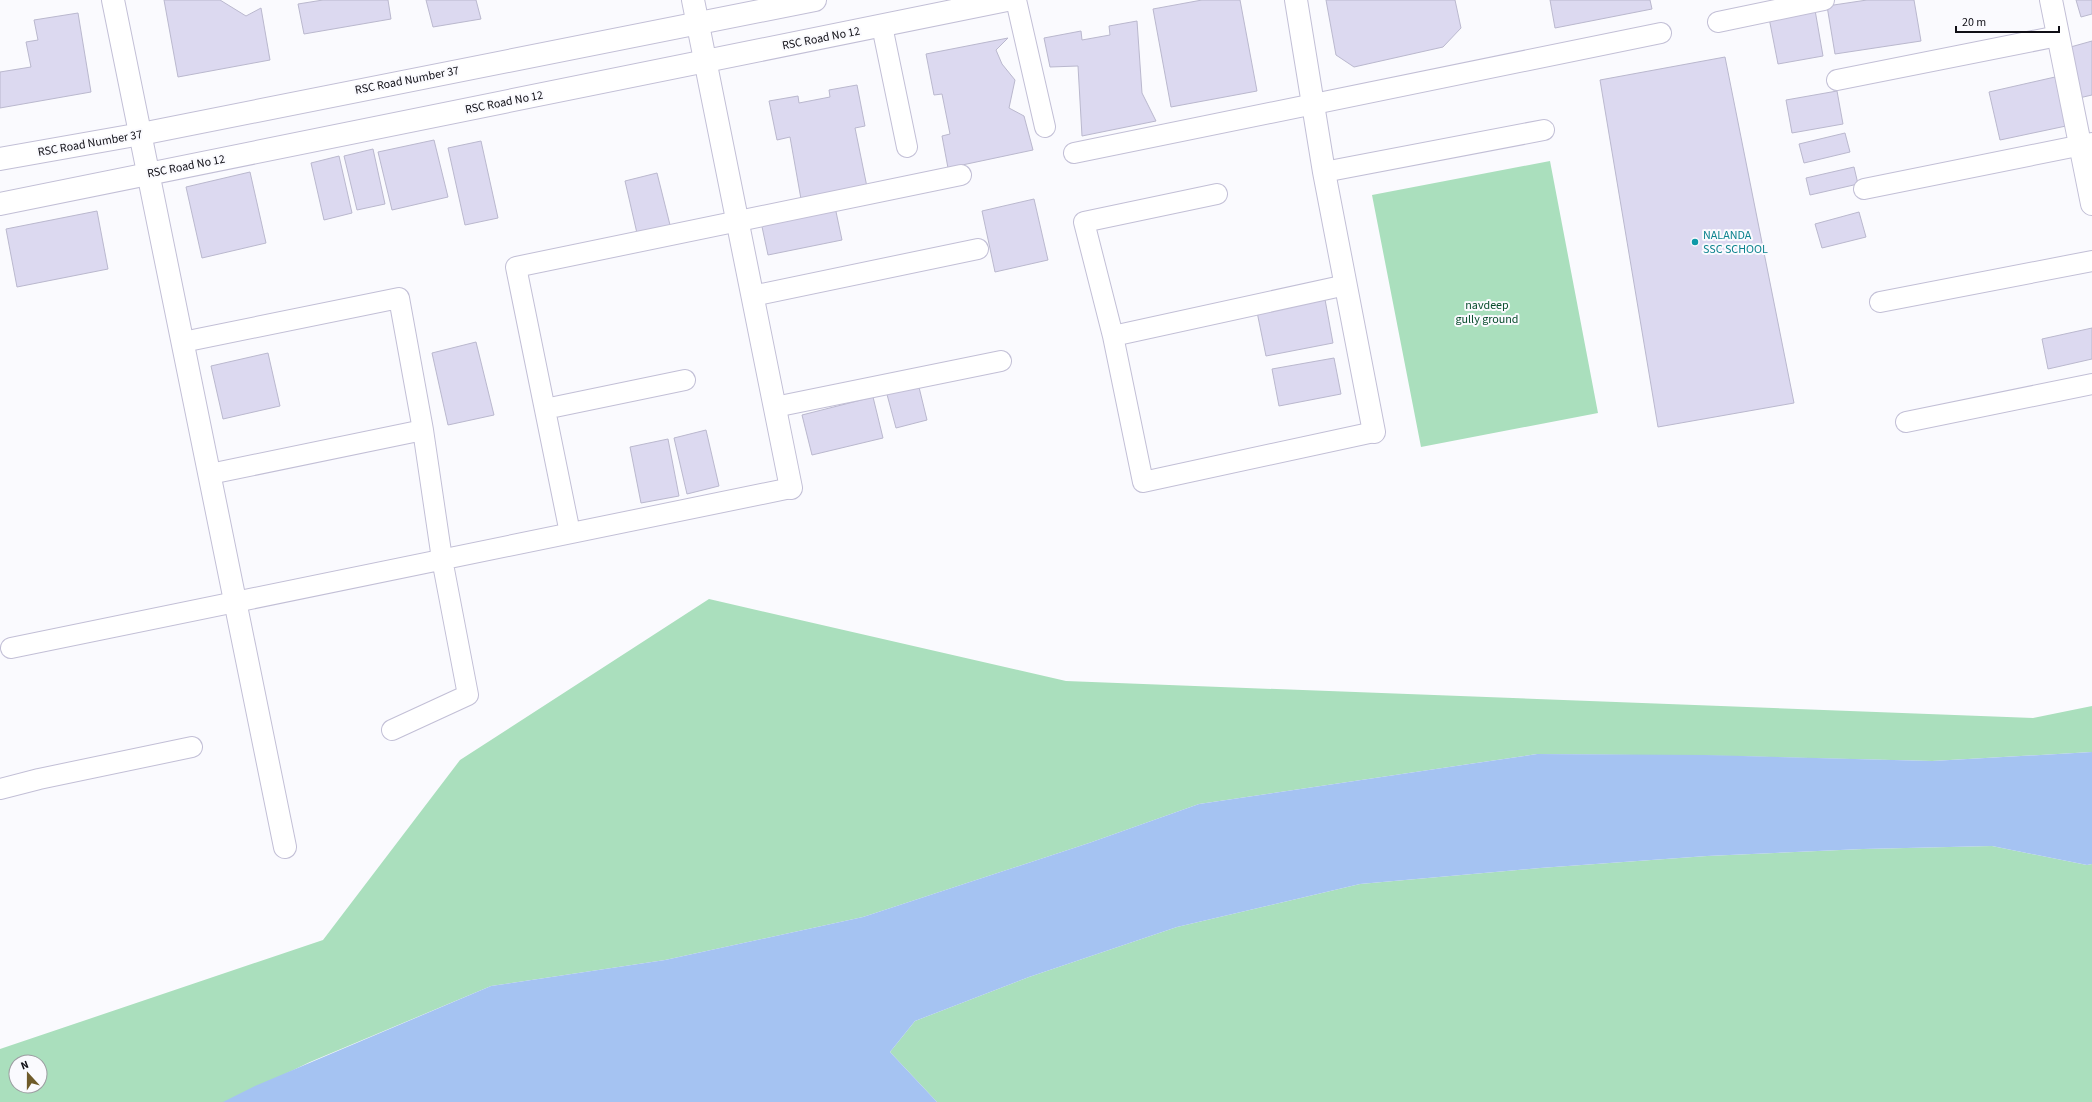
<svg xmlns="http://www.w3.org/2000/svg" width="2092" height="1102" font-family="'Source Sans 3',sans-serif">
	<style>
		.green { fill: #aadfbd; fill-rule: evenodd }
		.water { fill: #a5c3f2 }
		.building { fill: #dcd9f0; stroke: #bab8ce }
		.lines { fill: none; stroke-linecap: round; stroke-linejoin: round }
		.lane-casing { stroke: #c2bfd6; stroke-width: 22 }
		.street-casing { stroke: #c2bfd6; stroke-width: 24 }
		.secondary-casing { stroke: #c2bfd6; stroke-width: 24 }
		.lane { stroke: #fff; stroke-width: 20 }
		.street { stroke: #fff; stroke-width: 22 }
		.secondary { stroke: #fff; stroke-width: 22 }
		.culture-dot { fill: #0f9aa8; stroke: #fafafe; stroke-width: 1.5 }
		.labels { text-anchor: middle; stroke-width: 4; stroke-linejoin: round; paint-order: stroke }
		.street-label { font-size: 12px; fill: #100f16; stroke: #fafafe }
		.culture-label { font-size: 12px; fill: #0d838f; stroke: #fafafe; text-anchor: start }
		.park-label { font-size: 12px; fill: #074b2b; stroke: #fafafe }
	</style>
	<rect width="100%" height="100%" fill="#fafafe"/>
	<path class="green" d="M1550 161 1598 413 1421 447 1372 195Z
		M709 599 1066 681 2033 718 2092 706V752L1932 761 1733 756 1537 754 1199 804 1089 843 863 917 665 960 491 986 310 1062 227 1102H0V1049L323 940 460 760ZM16 1062H40V1086H16Z
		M1992 846 2087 865 2092 864V1102H937L890 1052 915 1021 1029 977 1177 927 1360 884 1540 868 1707 856 1863 849Z"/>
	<path class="water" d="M2092 752V864L2087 865 1992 846 1863 849 1707 856 1540 868 1360 884 1177 927 1029 977 915 1021 890 1052 937 1102H223L255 1086 491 986 665 960 863 917 1089 843 1199 804 1537 754 1706 755 1932 761Z"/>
	<path class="building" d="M164 0H220L246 16 261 8 270 60 178 77Z
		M323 0H388L391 19 304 34 298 4Z
		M426 0H476L481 19 433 27Z
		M1202 0H1240L1257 91 1171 107 1153 9Z
		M1326 0H1455L1461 28 1443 47 1354 67 1336 55Z
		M1550 0H1650L1652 9 1555 28Z
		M1867 0H1914L1921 41 1835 54 1827 6Z
		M2076 0H2092V14L2081 17Z
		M1815 10 1823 56 1778 64 1769 18Z
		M78 13 91 92 0 108V72L31 67 26 42 38 40 34 20Z
		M1137 21 1142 93 1156 121 1082 136 1078 66 1050 67 1044 38 1081 31 1082 40 1110 35 1109 26Z
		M1008 38 996 50 1002 64 1015 80 1009 108 1024 116 1033 150 948 168 942 136 950 134 942 94 934 95 926 54Z
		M2092 41V95L2079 98 2067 48Z
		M1725 57 1794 403 1658 427 1600 80Z
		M2055 77 2066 126 2000 140 1989 92Z
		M857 85 865 126 855 128 867 187 801 199 790 137 777 140 769 101 798 96 799 103 830 97 829 90Z
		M1837 91 1843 124 1792 133 1786 100Z
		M1845 133 1850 152 1804 163 1799 144Z
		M434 140 448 197 392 210 378 152Z
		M481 141 498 218 465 225 448 148Z
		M373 149 385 204 357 210 344 156Z
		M339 156 352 213 324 220 311 163Z
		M1854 167 1858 184 1810 195 1806 178Z
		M250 172 266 243 202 258 186 187Z
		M657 173 672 233 639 242 625 181Z
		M1034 199 1048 260 995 272 982 211Z
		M835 207 842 240 768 255 761 222Z
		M97 211 108 269 17 287 6 229Z
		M1859 212 1866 237 1822 248 1815 224Z
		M1324 294 1333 343 1266 356 1256 307Z
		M2092 328V359L2048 369 2042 339Z
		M476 342 494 415 448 425 432 353Z
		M268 353 280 406 223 419 211 366Z
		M1334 358 1341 394 1279 406 1272 369Z
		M917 379 927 420 896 428 885 387Z
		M873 397 883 438 812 455 802 415Z
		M706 430 719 486 687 494 674 438Z
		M668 439 679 496 641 503 630 447Z"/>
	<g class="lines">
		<g class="lane-casing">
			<path id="lane" d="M1016 0 1045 127
				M1718 22 1824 0
				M882 26 907 147
				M1837 80 2058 36
				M1074 153 1661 33
				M1324 172 1544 130
				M1864 189 2092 143
				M1217 194 1084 222 1113 336 1143 482 1374 432
				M752 296 978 249
				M1880 302 2092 261
				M1113 336 1346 285
				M183 342 399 298 423 430 442 559 468 695 392 730
				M775 407 1001 361
				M545 409 685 380
				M1906 422 2092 384
				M210 474 423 430
				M570 533 516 267 961 175
				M11 648 791 488
				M0 789 39 779 192 747"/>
		</g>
		<g class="street-casing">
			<path id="street" d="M113 0 285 847
				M693 0 791 488
				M1296 0 1324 172 1374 432
				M2051 0 2092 204"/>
		</g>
		<g class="secondary-casing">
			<path id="secondary" d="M0 159 141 134 815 0
				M0 204 1007 0"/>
		</g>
		<use href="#lane" class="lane"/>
		<use href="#street" class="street"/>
		<use href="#secondary" class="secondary"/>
	</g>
	<circle class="culture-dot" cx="1695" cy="242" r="4"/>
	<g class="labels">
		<g class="street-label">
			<text transform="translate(821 38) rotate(-11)" y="4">RSC Road No 12</text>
			<text transform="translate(407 80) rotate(-11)" y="4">RSC Road Number 37</text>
			<text transform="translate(504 102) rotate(-11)" y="4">RSC Road No 12</text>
			<text transform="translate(90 143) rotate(-10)" y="4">RSC Road Number 37</text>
			<text transform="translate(186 166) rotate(-11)" y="4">RSC Road No 12</text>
		</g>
		<g class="culture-label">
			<text x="1703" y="239">NALANDA<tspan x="1703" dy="14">SSC SCHOOL</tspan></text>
		</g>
		<g class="park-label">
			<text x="1487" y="309">navdeep<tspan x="1487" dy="14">gully ground</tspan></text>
		</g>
	</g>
	<g transform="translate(28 1074) rotate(339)"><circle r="19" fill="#fafafe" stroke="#9c9ca1"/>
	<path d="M0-3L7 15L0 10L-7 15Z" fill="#6f5b2a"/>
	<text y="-6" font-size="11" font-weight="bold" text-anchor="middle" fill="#100f16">N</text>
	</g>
	<path d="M1956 26v6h103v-6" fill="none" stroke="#100f16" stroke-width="2"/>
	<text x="1962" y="26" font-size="12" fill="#100f16" stroke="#fafafe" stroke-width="3" paint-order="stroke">20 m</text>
</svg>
